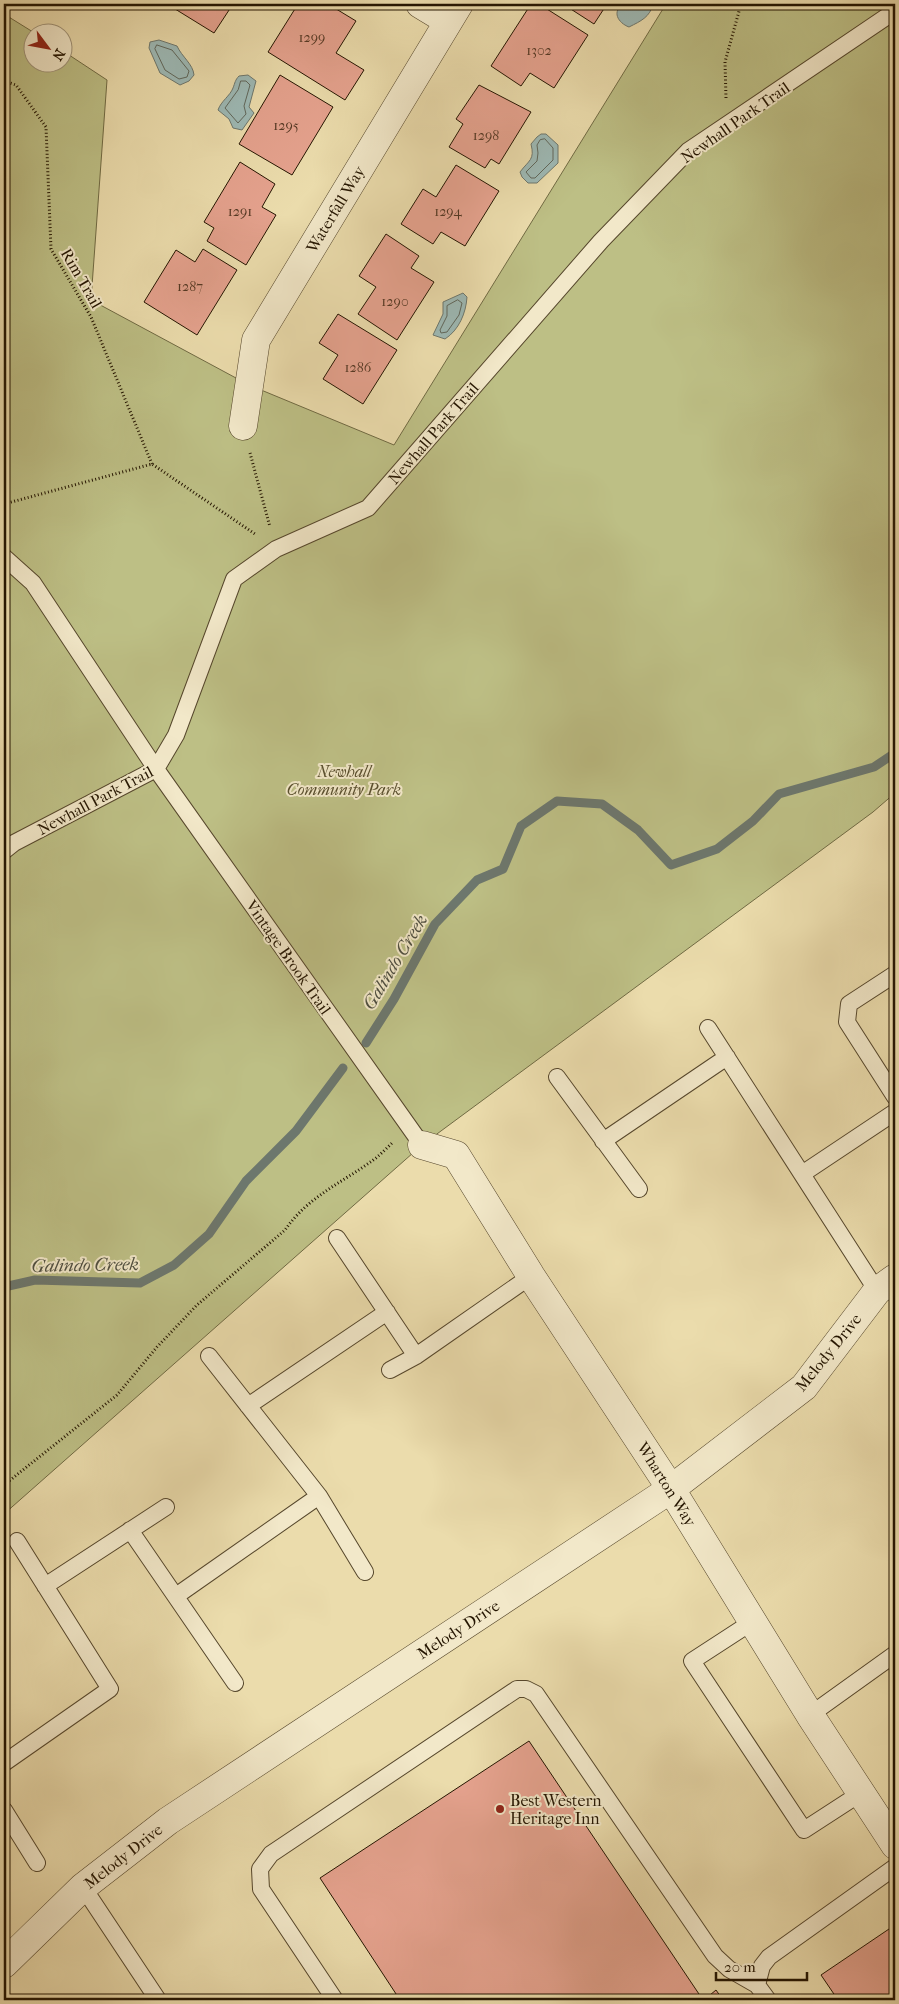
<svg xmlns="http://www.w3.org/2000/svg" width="899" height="2004" font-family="'IM FELL French Canon',serif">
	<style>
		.green { fill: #bdbf85; stroke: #706a43 }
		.water { fill: #9db9b5; stroke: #6d776d }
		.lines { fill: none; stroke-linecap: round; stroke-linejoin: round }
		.shore { stroke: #60675b; stroke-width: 1 }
		.stream { stroke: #6d776d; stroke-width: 9 }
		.building { fill: #e5a28e; stroke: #241501 }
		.service-casing { stroke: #56472c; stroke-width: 18 }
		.minor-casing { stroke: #56472c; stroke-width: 29 }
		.path { stroke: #241501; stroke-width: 3; stroke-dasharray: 1 2.5; stroke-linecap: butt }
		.service { stroke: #f2e8c9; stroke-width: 16 }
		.minor { stroke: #f2e8c9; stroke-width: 28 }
		.poi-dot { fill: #8f2418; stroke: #f2e8c9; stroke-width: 2 }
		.labels { text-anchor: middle; stroke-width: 4; stroke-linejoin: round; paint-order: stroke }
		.number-label { font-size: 14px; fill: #543824 }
		.street-label { font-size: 16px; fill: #241501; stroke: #f2e8c9 }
		.park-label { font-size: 16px; font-style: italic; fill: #5a502f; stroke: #f2e8c9 }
		.poi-label { font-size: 16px; fill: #241501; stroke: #f2e8c9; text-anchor: start }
		.water-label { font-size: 18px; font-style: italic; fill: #4e4e40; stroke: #f2e8c9 }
	</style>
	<rect width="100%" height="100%" fill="#ebdcac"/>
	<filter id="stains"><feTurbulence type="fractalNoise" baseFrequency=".004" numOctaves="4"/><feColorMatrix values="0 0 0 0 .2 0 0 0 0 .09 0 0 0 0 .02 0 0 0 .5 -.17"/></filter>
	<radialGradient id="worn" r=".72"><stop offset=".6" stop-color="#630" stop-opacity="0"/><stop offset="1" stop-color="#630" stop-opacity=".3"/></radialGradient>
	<path class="green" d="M666 4H895V793L873 812 422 1145 4 1514V14L33 32 32 62H62L63 51 107 80 91 300 249 385 394 445Z"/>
	<path class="water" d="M624 4H653C650 17 641 21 629 27 618 23 611 11 624 4Z
		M159 40 177 46C182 57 193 64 194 75L189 81 180 85 160 73 149 48 150 42Z
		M248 75 256 81 249 107 254 113 242 130 233 128 229 119 218 110C221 101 230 96 233 88 235 83 235 80 239 76Z
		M541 134H546L558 145V163L537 183H528L522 177 520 172C529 160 535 160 531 144L537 137Z
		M463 293 467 297C466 313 459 330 445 339L433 335 443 314V302Z"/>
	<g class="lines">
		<path class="shore" d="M157 45 172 50 189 71 187 77 179 79 165 70 155 49Z
			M241 81H246L250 85 244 106 246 114 238 123 225 108 238 90Z
			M545 139 553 148V160L535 178H531L526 172 537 161 538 153 537 145 540 140Z
			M458 300 462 303 459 315 447 332 441 333 440 330 447 316V306Z"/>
		<path class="stream" d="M366 1043 394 999 435 924 477 880 503 869 521 826 557 801 602 804 638 830 671 865 717 849 753 821 779 794 874 767 895 753
			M4 1287 35 1280 140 1283 174 1265 209 1234 246 1181 296 1131 343 1068"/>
	</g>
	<path class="building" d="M167 4H233L214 33Z
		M298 4H328L356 21 336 53 364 70 345 100 268 52Z
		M531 4H539L588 35 554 88 530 73 521 86 491 66Z
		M563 4H607L594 24Z
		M280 75 333 107 292 175 239 144Z
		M479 85 531 112 499 164 491 159 485 168 449 147 463 124 456 119Z
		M240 162 275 184 262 207 276 215 246 265 207 241 214 228 204 222Z
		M456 165 499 191 465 246 441 232 433 244 401 224 423 189 436 197Z
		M386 234 419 256 411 268 434 282 397 340 358 314 376 287 359 276Z
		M203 249 237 270 197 335 144 302 176 250 195 262Z
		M338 314 397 350 363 404 323 379 338 355 319 343Z
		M529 1741 703 2000H400L320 1878Z
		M889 1929 895 1937V2000H838L821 1975Z
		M716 1990 723 2000H704Z"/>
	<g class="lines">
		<g class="service-casing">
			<path id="service" d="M4 557 33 583 156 769 422 1145
				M4 851 14 843 156 769 176 735 234 579 276 549 368 508 601 241 688 151 895 11
				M895 974 849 1004 847 1022 895 1097
				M708 1028 877 1291
				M557 1077 639 1189
				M603 1141 727 1057
				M802 1174 895 1112
				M337 1238 416 1356
				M209 1356 319 1496 365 1572
				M390 1370 416 1356 531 1276
				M248 1406 387 1312
				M130 1530 235 1683
				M45 1586 166 1507
				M176 1596 319 1496
				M752 1622 692 1661 804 1830 861 1793
				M810 1715 895 1654
				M4 1763 110 1689 17 1541
				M4 1810 37 1863
				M83 1887 158 2000
				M757 1985 762 1966 769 1957 895 1867
				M335 2000 261 1889 260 1869 271 1854 517 1689H526L536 1694 715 1956 729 1969 757 1985 768 2000"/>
		</g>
		<g class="minor-casing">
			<path id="minor" d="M420 4 448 21
				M243 426 256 340 459 4
				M422 1145 456 1155 531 1276 671 1489 810 1715 895 1845
				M4 1964 83 1887 168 1821 671 1489 804 1387 877 1291 895 1278"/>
		</g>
		<path class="path" d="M4 81 16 85 46 127 51 249 91 317 152 464
			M726 98 725 62 741 4
			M250 453 270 527
			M4 504 152 464 255 534
			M4 1485 117 1395 157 1347 197 1305 285 1230C307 1198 339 1184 369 1163 377 1158 385 1150 392 1143"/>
		<use href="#service" class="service"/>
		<use href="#minor" class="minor"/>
	</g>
	<circle class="poi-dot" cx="500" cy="1809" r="5"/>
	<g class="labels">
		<g class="number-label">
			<text x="312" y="42">1299</text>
			<text x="539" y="55">1302</text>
			<text x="286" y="130">1295</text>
			<text x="486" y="140">1298</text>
			<text x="240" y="216">1291</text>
			<text x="448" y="216">1294</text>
			<text x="190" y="291">1287</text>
			<text x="395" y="306">1290</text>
			<text x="358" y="372">1286</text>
		</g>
		<g class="street-label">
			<text transform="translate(735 122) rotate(-35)" y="6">Newhall Park Trail</text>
			<text transform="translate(335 209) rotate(-59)" y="6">Waterfall Way</text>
			<text transform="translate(82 278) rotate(60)" y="6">Rim Trail</text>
			<text transform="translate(433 433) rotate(-49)" y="6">Newhall Park Trail</text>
			<text transform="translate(95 800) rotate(-28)" y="6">Newhall Park Trail</text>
			<text transform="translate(289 957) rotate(55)" y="6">Vintage Brook Trail</text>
			<text transform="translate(828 1352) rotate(-51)" y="6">Melody Drive</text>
			<text transform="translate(667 1484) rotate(58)" y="6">Wharton Way</text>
			<text transform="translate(458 1629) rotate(-33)" y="6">Melody Drive</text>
			<text transform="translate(123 1856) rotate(-38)" y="6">Melody Drive</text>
		</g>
		<g class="park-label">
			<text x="344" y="777">Newhall<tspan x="344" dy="18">Community Park</tspan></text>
		</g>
		<g class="poi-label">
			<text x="510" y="1806">Best Western<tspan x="510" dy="18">Heritage Inn</tspan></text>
		</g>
		<g class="water-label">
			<text transform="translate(395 962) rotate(-59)" y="6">Galindo Creek</text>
			<text transform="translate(85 1265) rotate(-1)" y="6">Galindo Creek</text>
		</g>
	</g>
	<rect width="899" height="2004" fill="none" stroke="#ebdcac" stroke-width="20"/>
	<rect x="5" y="5" width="889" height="1994" fill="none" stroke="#241501" stroke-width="2.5"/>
	<rect x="10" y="10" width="879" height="1984" fill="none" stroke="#241501"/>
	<g transform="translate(48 48) rotate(122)"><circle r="24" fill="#f2e8c9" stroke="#a09479"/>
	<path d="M0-4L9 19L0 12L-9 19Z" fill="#8f2418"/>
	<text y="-8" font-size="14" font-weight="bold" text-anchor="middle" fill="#241501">N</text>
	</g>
	<path d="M716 1972v8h91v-8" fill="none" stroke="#241501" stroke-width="2.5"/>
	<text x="724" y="1972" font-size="15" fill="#241501" stroke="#f2e8c9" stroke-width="4" paint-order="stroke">20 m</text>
	<rect width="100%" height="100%" filter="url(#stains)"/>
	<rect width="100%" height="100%" fill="url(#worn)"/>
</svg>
